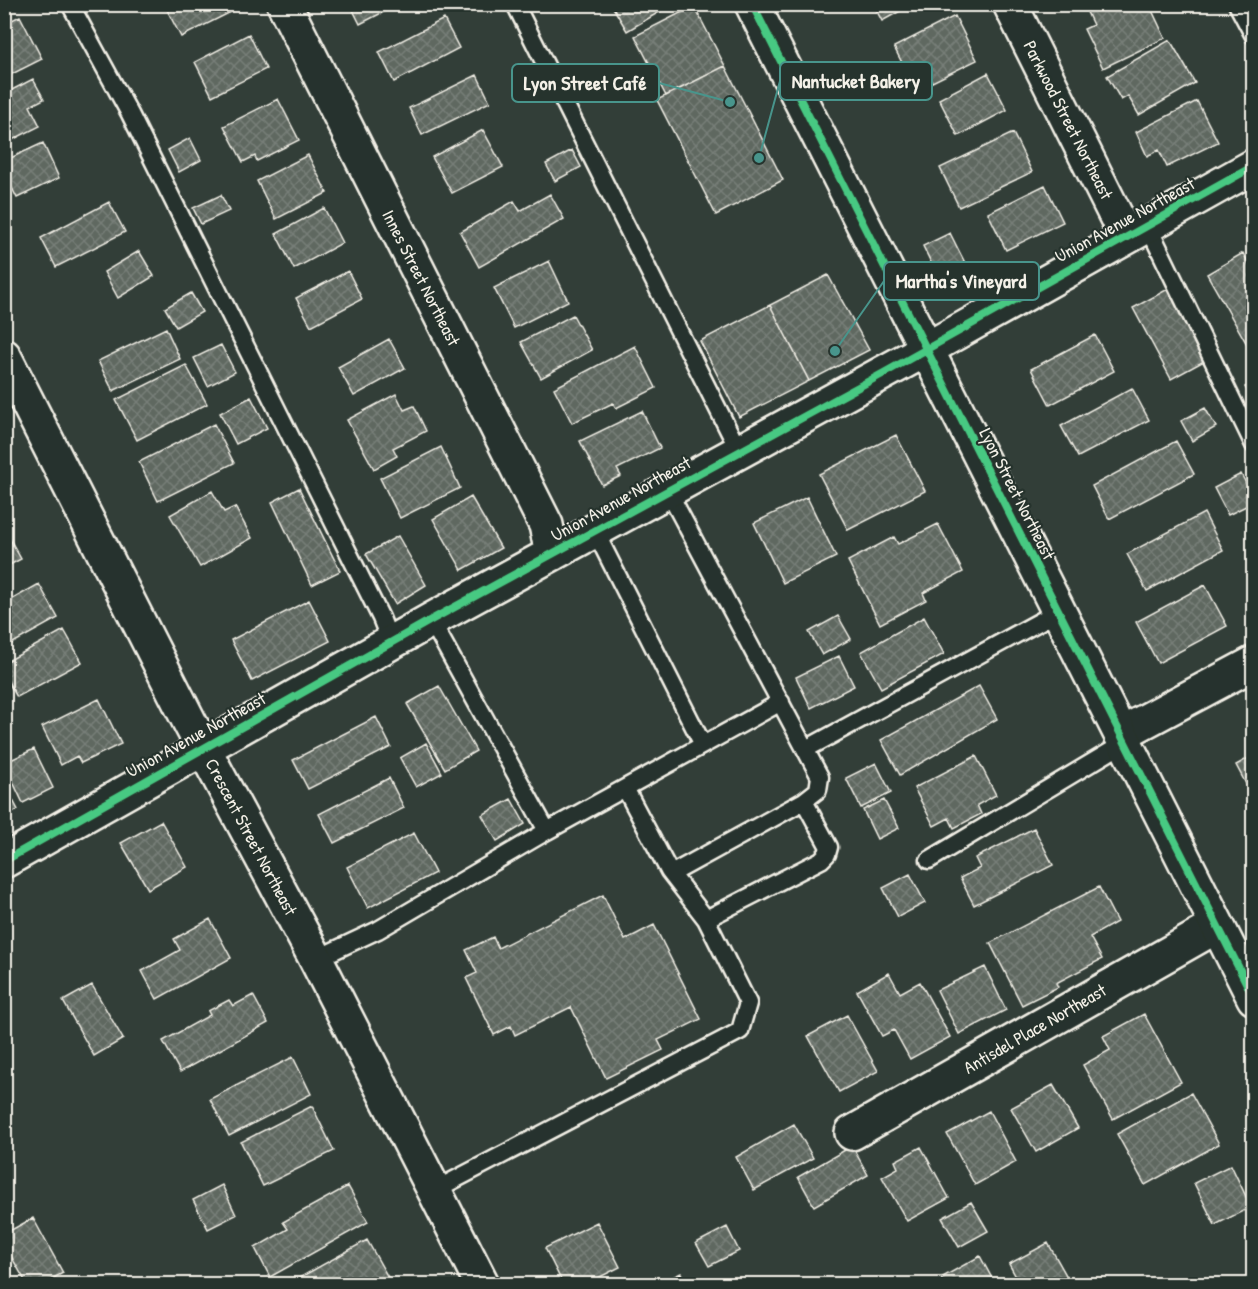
<svg xmlns="http://www.w3.org/2000/svg" width="1258" height="1289" font-family="'Patrick Hand',sans-serif">
	<style>
		.building { fill: url(#building-cross-hatch); stroke: #f4f1e8; stroke-width: 1.5 }
		.lines { fill: none; stroke-linecap: round; stroke-linejoin: round }
		.lane-casing { stroke: #f4f1e8; stroke-width: 21 }
		.street-casing { stroke: #f4f1e8; stroke-width: 38 }
		.secondary-casing { stroke: #f4f1e8; stroke-width: 38 }
		.lane { stroke: #26332d; stroke-width: 16 }
		.street { stroke: #26332d; stroke-width: 33 }
		.secondary { stroke: #26332d; stroke-width: 33 }
		.cycleway-casing { stroke: #26332d; stroke-width: 11 }
		.cycleway { stroke: #46c982; stroke-width: 8 }
		.labels { text-anchor: middle; stroke-width: 4.5; stroke-linejoin: round; paint-order: stroke }
		.street-label { font-size: 18px; fill: #f4f1e8; stroke: #26332d }
		.leader { fill: none; stroke: #48958c; stroke-width: 2 }
		.callout-dot { fill: #48958c; stroke: #26332d; stroke-width: 2 }
		.callout { fill: #26332d; stroke: #48958c; stroke-width: 2 }
		.callout-label { font-size: 20px; text-anchor: middle; font-weight: bold; fill: #f4f1e8 }
	</style>
	<defs>
		<pattern id="building-cross-hatch" width="8" height="8" patternUnits="userSpaceOnUse" patternTransform="scale(1.5)"><rect width="8" height="8" fill="#5f6861"/><path d="M0 0l8 8M0 8l8-8" fill="none" stroke="#777e78"/></pattern>
	</defs>
	<rect width="100%" height="100%" fill="#323e38"/>
	<filter id="ink" filterUnits="userSpaceOnUse"><feTurbulence type="fractalNoise" baseFrequency=".0167" numOctaves="2"/><feDisplacementMap in="SourceGraphic" scale="12" xChannelSelector="R" yChannelSelector="G"/><feConvolveMatrix kernelMatrix="1 2 1 2 8 2 1 2 1" color-interpolation-filters="sRGB"/></filter>
	<g filter="url(#ink)">
		<path class="building" d="M164 4H229L233 11 181 37Z
			M350 4H399L360 24Z
			M611 4H673L627 31Z
			M873 4H913L882 21Z
			M1102 4H1149L1165 38 1103 68 1084 29 1093 25 1087 12Z
			M694 6 725 66 666 96 635 36Z
			M20 16 42 59 4 78V24Z
			M955 16 977 60 916 90 894 47Z
			M444 19 459 48 394 82 379 52Z
			M249 34 266 69 212 96 195 62Z
			M1170 40 1195 83 1139 115 1128 96 1121 100 1107 76Z
			M725 66 783 180 716 215 657 100Z
			M988 73 1007 110 958 136 939 99Z
			M477 75 490 102 422 135 409 108Z
			M33 79 44 99 30 106 40 126 4 144V94Z
			M278 99 299 140 257 161 255 156 243 162 224 126Z
			M1197 101 1218 142 1167 167 1159 150 1147 156 1136 132Z
			M483 130 503 167 452 193 432 157Z
			M1013 133 1032 172 959 207 940 168Z
			M190 138 201 160 179 172 168 150Z
			M43 143 59 178 17 198 4 172V161Z
			M572 150 581 167 555 181 546 164Z
			M308 155 327 193 276 219 257 181Z
			M1045 185 1063 222 1006 250 988 213Z
			M550 194 564 219 479 267 460 232 514 201 520 211Z
			M221 195 229 211 201 224 193 208Z
			M109 202 125 232 56 267 41 238Z
			M324 208 342 243 294 269 276 234Z
			M950 233 966 265 939 279 923 246Z
			M139 251 154 276 118 298 104 272Z
			M1243 253 1254 273V343L1248 346 1207 274Z
			M549 261 568 301 514 328 494 288Z
			M348 271 362 299 311 326 296 298Z
			M828 275 869 350 809 381 770 305Z
			M1168 289 1206 360 1171 379 1133 308Z
			M191 293 202 312 176 327 165 308Z
			M770 305 809 381 739 417 700 341Z
			M573 315 592 350 541 378 521 342Z
			M166 328 180 359 113 391 98 361Z
			M1095 335 1114 371 1050 405 1031 369Z
			M389 339 405 368 354 396 338 367Z
			M221 345 235 372 208 386 194 358Z
			M635 346 656 388 616 408 613 403 572 423 554 388Z
			M186 365 207 404 137 440 116 400Z
			M1254 382V402L1245 387Z
			M1132 388 1149 420 1078 457 1061 426Z
			M396 394 404 410 414 406 426 431 393 448 397 456 374 469 347 420Z
			M251 397 267 428 236 444 220 413Z
			M1205 408 1216 427 1192 441 1181 421Z
			M642 411 660 448 617 469 621 476 602 485 580 441Z
			M214 424 234 463 158 501 139 462Z
			M896 435 925 491 848 530 819 474Z
			M1176 441 1194 474 1109 519 1092 486Z
			M441 447 460 488 400 518 380 478Z
			M1241 474 1254 498V502L1228 515 1214 488Z
			M299 488 340 571 312 585 272 502Z
			M212 491 224 512 235 507 252 538 200 567 170 515Z
			M471 497 501 548 462 570 433 519Z
			M807 497 836 557 783 583 754 523Z
			M1204 513 1223 550 1147 591 1127 554Z
			M938 524 963 572 923 593 926 600 880 624 848 561 894 537 898 544Z
			M7 534 21 559 4 568V535Z
			M398 536 426 585 395 604 366 554Z
			M39 584 58 618 4 648V604Z
			M1205 585 1227 626 1158 663 1136 622Z
			M309 600 330 641 252 681 231 640Z
			M838 616 851 639 822 655 809 632Z
			M924 617 944 654 881 688 861 652Z
			M64 630 82 662 17 697 4 675V663Z
			M839 656 854 686 811 708 796 677Z
			M439 686 476 751 445 769 407 704Z
			M979 686 997 719 900 775 881 740Z
			M99 699 121 744 81 763 77 756 61 765 42 727Z
			M376 717 391 747 308 789 293 760Z
			M426 743 442 773 416 787 400 758Z
			M34 749 53 788 23 803 4 763Z
			M1254 755V799L1236 765Z
			M976 756 996 795 977 805 981 814 954 828 949 818 934 826 914 788Z
			M876 763 891 793 861 808 846 778Z
			M389 778 404 808 334 843 319 814Z
			M4 783 18 810 4 817Z
			M511 799 525 824 497 841 482 815Z
			M884 800 899 828 877 839 863 810Z
			M161 821 187 867 148 889 121 843Z
			M1034 828 1053 865 974 905 960 878 980 868 975 858Z
			M414 833 435 873 368 908 347 867Z
			M910 874 925 903 898 917 883 888Z
			M1099 887 1117 922 1090 937 1102 959 1056 983 1058 987 1022 1005 990 943Z
			M603 895 625 940 654 925 701 1019 658 1040 663 1050 606 1078 571 1007 515 1035 511 1026 494 1035 466 978 477 973 466 950 493 937 498 948Z
			M210 919 231 958 157 999 142 971 180 950 174 939Z
			M985 967 1006 1010 959 1034 937 990Z
			M889 973 900 993 920 982 950 1037 910 1059 894 1030 882 1036 857 991Z
			M92 985 123 1039 94 1056 63 1001Z
			M253 995 268 1023 180 1072 163 1041 210 1015 208 1011 229 1000 233 1006Z
			M1144 1014 1181 1082 1113 1119 1083 1065 1110 1050 1103 1036Z
			M847 1015 878 1071 839 1092 808 1036Z
			M293 1057 311 1094 229 1136 210 1099Z
			M1053 1085 1078 1128 1036 1152 1011 1108Z
			M1191 1093 1219 1144 1145 1185 1117 1134Z
			M312 1106 334 1151 263 1186 241 1142Z
			M989 1111 1016 1162 975 1185 947 1134Z
			M794 1124 813 1158 754 1190 736 1157Z
			M852 1146 868 1175 814 1206 798 1177Z
			M921 1147 949 1198 907 1221 882 1177 898 1168 895 1161Z
			M1231 1165 1251 1207 1215 1225 1194 1183Z
			M222 1185 236 1215 208 1229 193 1200Z
			M348 1186 368 1222 270 1277 255 1248 288 1229 283 1222Z
			M971 1202 988 1231 959 1247 942 1218Z
			M33 1218 63 1273 43 1284H27L4 1244V1234Z
			M597 1222 620 1267 586 1284H563L545 1248Z
			M727 1227 739 1251 709 1266 696 1243Z
			M367 1240 390 1281 384 1284H302L299 1278Z
			M1048 1243 1071 1284H1020L1009 1264Z
			M980 1256 995 1284H944L941 1278Z
			M681 1273 687 1284H658Z"/>
		<g class="lines">
			<g class="lane-casing">
				<path id="lane" d="M70 4 130 114 381 618 391 643
					M515 4 739 451
					M1237 4 1254 36
					M1147 224 1254 445
					M595 531 703 745
					M431 620 547 831
					M806 749 1059 611
					M625 788 669 871 706 919
					M929 860 1126 742
					M671 874 804 801
					M316 959 378 930 547 831 781 702
					M433 1191 740 1031 748 1003 706 919 821 860 827 854 829 847 804 801 818 790 820 777 668 491"/>
			</g>
			<g class="street-casing">
				<path id="street" d="M284 4 546 525 552 554
					M1010 4 1126 236
					M4 356 191 725 316 959 482 1284
					M1121 734 1254 663
					M4 861 431 620 927 349
					M852 1133 1217 926"/>
			</g>
			<g class="secondary-casing">
				<path id="secondary" d="M752 4 1254 998
					M927 349 1254 166"/>
			</g>
			<use href="#lane" class="lane"/>
			<use href="#street" class="street"/>
			<use href="#secondary" class="secondary"/>
			<g class="cycleway-casing">
				<path id="cycleway" d="M752 4 1254 998
					M4 861 431 620 884 373 1254 166"/>
			</g>
			<use href="#cycleway" class="cycleway"/>
		</g>
	</g>
	<g class="labels">
		<g class="street-label">
			<text transform="translate(1068 120) rotate(63)" y="6">Parkwood Street Northeast</text>
			<text transform="translate(1125 220) rotate(-29)" y="6">Union Avenue Northeast</text>
			<text transform="translate(421 278) rotate(63)" y="6">Innes Street Northeast</text>
			<text transform="translate(1017 494) rotate(63)" y="6">Lyon Street Northeast</text>
			<text transform="translate(621 499) rotate(-29)" y="6">Union Avenue Northeast</text>
			<text transform="translate(196 735) rotate(-29)" y="6">Union Avenue Northeast</text>
			<text transform="translate(251 837) rotate(62)" y="6">Crescent Street Northeast</text>
			<text transform="translate(1035 1029) rotate(-30)" y="6">Antisdel Place Northeast</text>
		</g>
	</g>
	<path class="leader" d="M759 158L780 81M730 102L659 83M835 351L884 281"/>
	<g class="callout-dot">
		<circle cx="759" cy="158" r="6"/>
		<circle cx="730" cy="102" r="6"/>
		<circle cx="835" cy="351" r="6"/>
	</g>
	<g class="callout">
		<rect x="780" y="62" width="152" height="38" rx="6"/>
		<rect x="512" y="64" width="147" height="38" rx="6"/>
		<rect x="884" y="262" width="155" height="38" rx="6"/>
	</g>
	<g class="callout-label">
		<text x="856" y="88">Nantucket Bakery</text>
		<text x="585" y="90">Lyon Street Café</text>
		<text x="961" y="288">Martha's Vineyard</text>
	</g>
	<rect width="1258" height="1289" fill="none" stroke="#26332d" stroke-width="24"/>
	<rect x="12" y="12" width="1234" height="1265" fill="none" stroke="#f4f1e8" stroke-width="2" filter="url(#ink)"/>
</svg>
